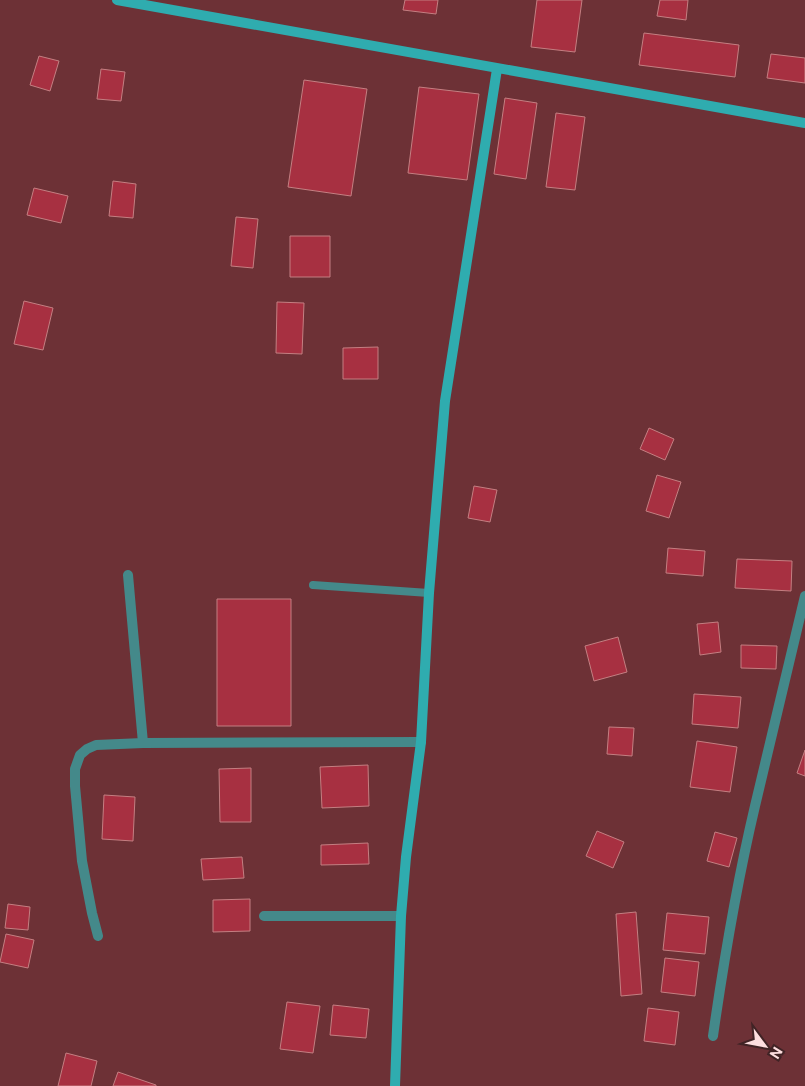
<svg xmlns="http://www.w3.org/2000/svg" width="805" height="1086" font-family="'Public Sans',sans-serif">
	<style>
		.building { fill: #a73041; stroke: #c47f82 }
		.lines { fill: none; stroke-linecap: round; stroke-linejoin: round }
		.lane { stroke: #44898a; stroke-width: 8 }
		.street { stroke: #44898a; stroke-width: 10 }
		.secondary { stroke: #2facaf; stroke-width: 10 }
	</style>
	<rect width="100%" height="100%" fill="#6d3136"/>
	<path class="building" d="M405 0H438L436 14 403 10Z
		M537 0H582L575 52 531 47Z
		M660 0H688L686 20 657 16Z
		M644 33 739 45 735 77 639 65Z
		M771 54 805 58V83L767 78Z
		M39 56 59 61 50 91 30 85Z
		M101 69 125 72 121 101 97 99Z
		M304 80 367 89 351 196 288 187Z
		M419 87 479 94 467 180 408 173Z
		M505 98 537 103 526 179 494 174Z
		M556 113 585 117 575 190 546 187Z
		M113 181 136 184 133 218 109 216Z
		M34 188 68 196 61 223 27 215Z
		M236 217 258 219 253 268 231 266Z
		M290 236H330V277H290Z
		M24 301 53 308 43 350 14 344Z
		M277 302 304 303 302 354 276 353Z
		M378 347V379H343V348Z
		M649 428 674 439 665 460 640 449Z
		M657 475 681 482 669 518 646 511Z
		M474 486 497 490 490 522 468 518Z
		M668 548 705 551 703 576 666 573Z
		M737 559 792 561 791 591 735 588Z
		M217 599H291V726H217Z
		M718 622 721 652 700 655 697 624Z
		M618 637 627 672 594 681 585 646Z
		M741 645 777 646 776 669 741 668Z
		M694 694 741 697 738 728 692 724Z
		M609 727 634 728 632 756 607 754Z
		M697 741 737 747 730 792 690 787Z
		M805 750V776L797 773Z
		M368 765 369 806 322 808 320 767Z
		M251 768V822H220L219 769Z
		M104 795 135 797 133 841 102 839Z
		M597 831 624 842 613 868 586 856Z
		M715 832 737 838 729 867 707 861Z
		M368 843 369 864 321 865V845Z
		M242 857 244 878 203 880 201 859Z
		M250 899V931L213 932V900Z
		M8 904 30 907 28 930 5 928Z
		M636 912 642 994 621 996 616 914Z
		M667 913 709 917 705 954 663 950Z
		M6 934 34 940 28 968 0 962Z
		M665 958 699 962 695 996 661 992Z
		M287 1002 320 1006 313 1053 280 1049Z
		M333 1005 369 1009 366 1038 330 1035Z
		M648 1008 679 1012 675 1045 644 1041Z
		M66 1053 97 1061 91 1086H58Z
		M118 1072 156 1085V1086H113Z"/>
	<g class="lines">
		<path class="lane" d="M313 585 429 593"/>
		<path class="street" d="M128 575 143 743
			M264 916H401
			M98 936 92 913 82 861 75 786V769L80 755 87 749 96 745 143 743 421 742
			M713 1036C724 959 737 882 755 806 772 736 789 666 805 596"/>
		<path class="secondary" d="M117 0 805 123
			M395 1086 401 916 406 857 421 742 429 593 445 401 497 69"/>
	</g>
	<g transform="translate(765 1046) rotate(122)" stroke="#402325" stroke-width="4" paint-order="stroke">
	<path d="M0-4L9 19L0 12L-9 19Z" fill="#fddedf"/>
	<text y="-8" font-size="14" font-weight="bold" text-anchor="middle" fill="#fddedf">N</text>
	</g>
</svg>
